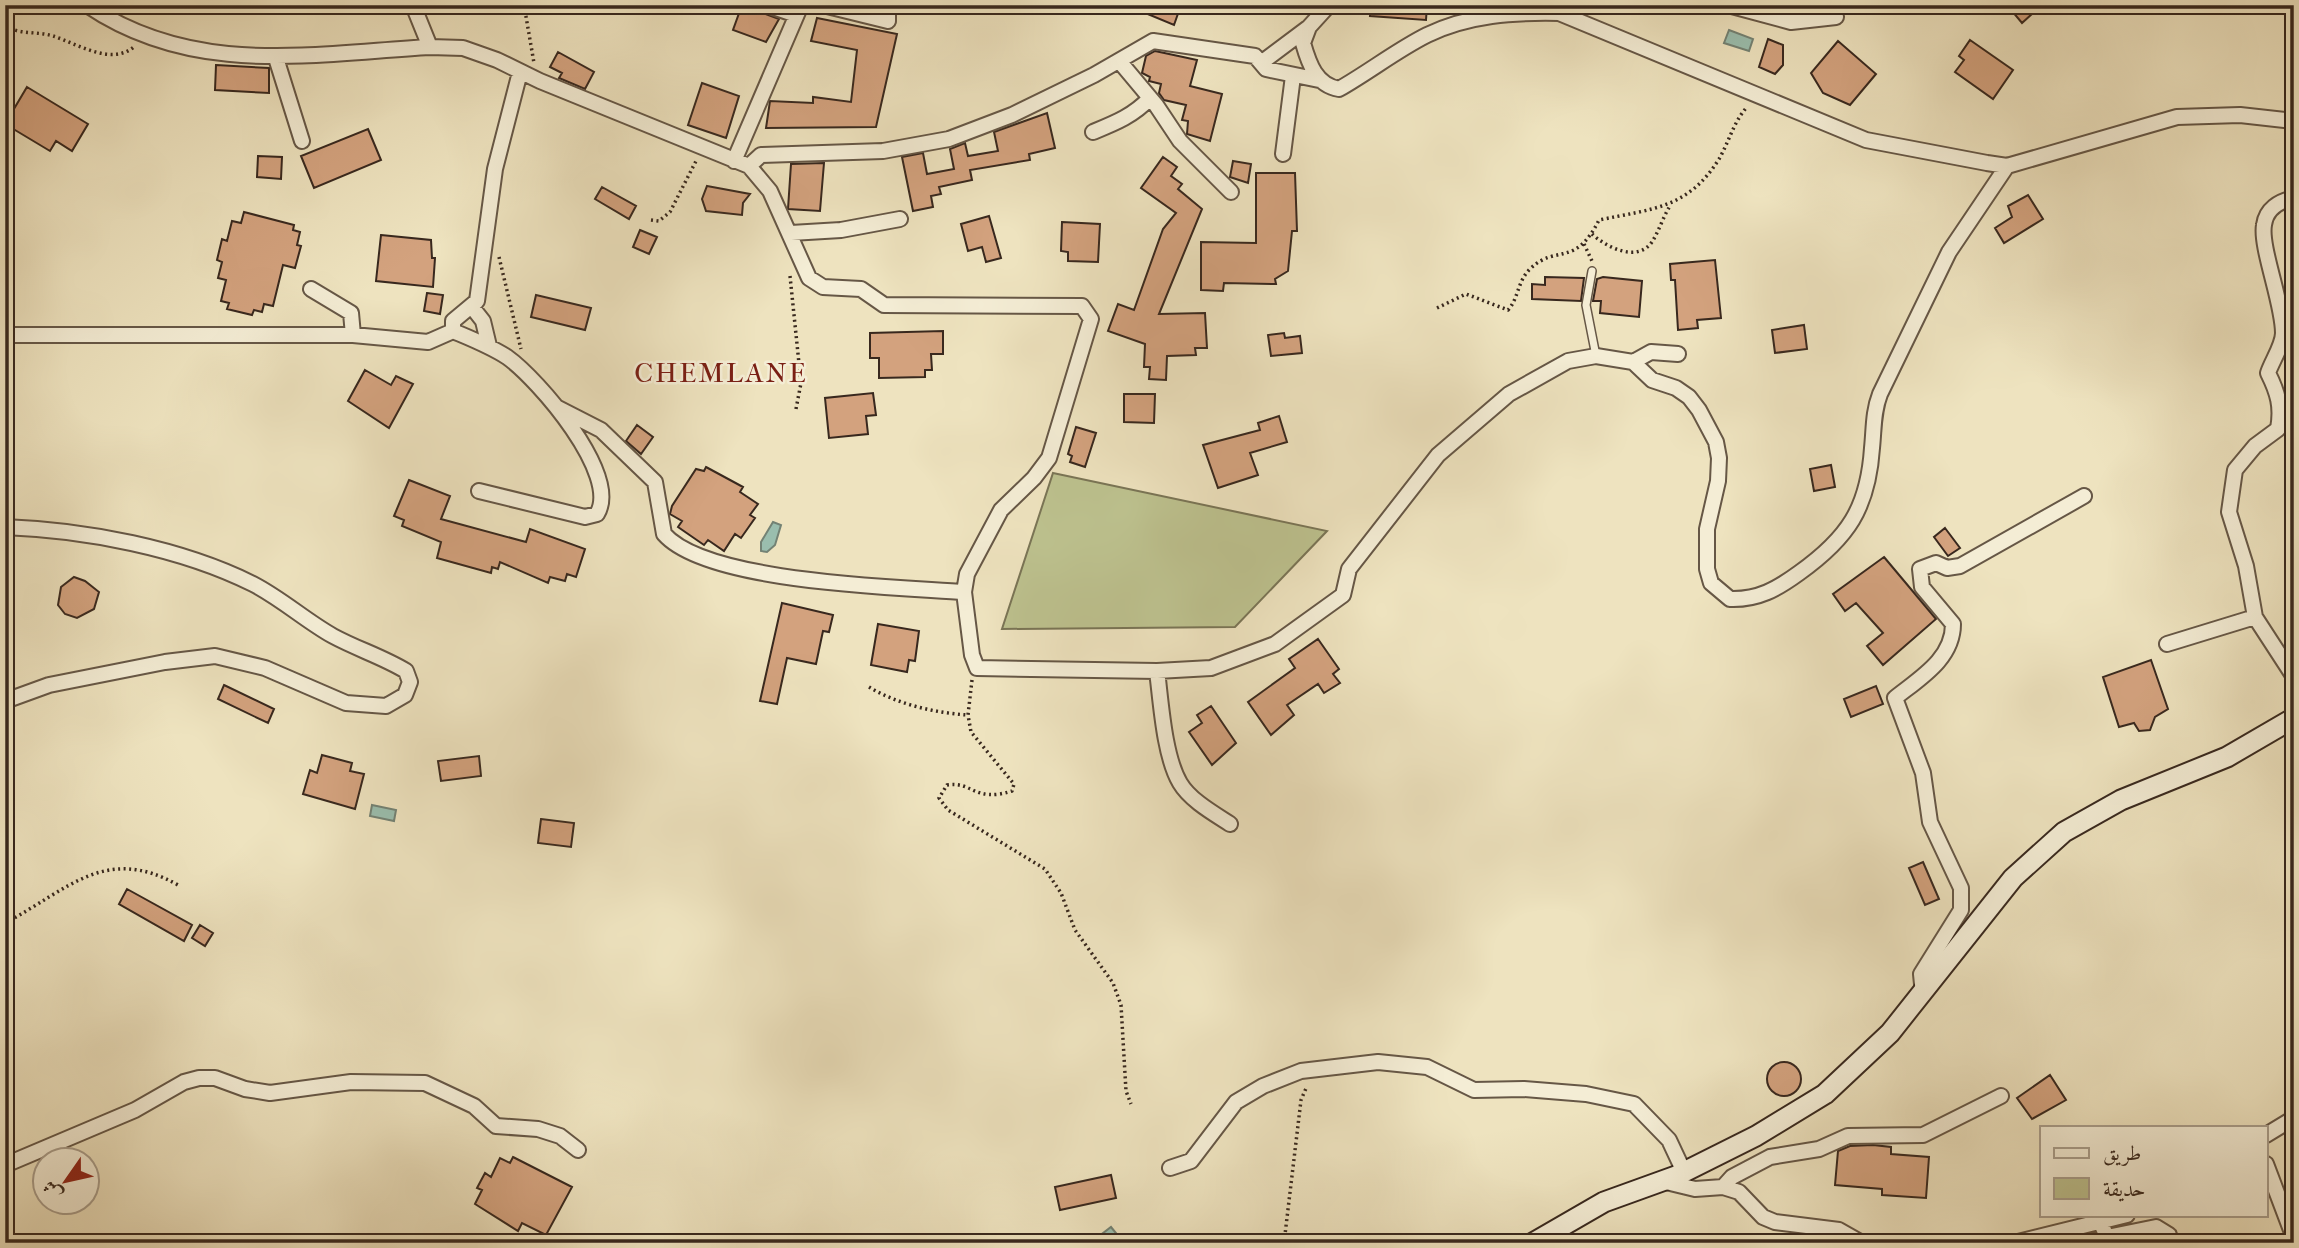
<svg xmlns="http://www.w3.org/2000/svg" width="2299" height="1248" font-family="'IM FELL French Canon',Amiri,serif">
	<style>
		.green { fill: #bdc28f; stroke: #7a7556; stroke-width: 2 }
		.water { fill: #9abeae; stroke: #738274; stroke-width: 2 }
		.building { fill: #d3a27e; stroke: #38281e; stroke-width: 2 }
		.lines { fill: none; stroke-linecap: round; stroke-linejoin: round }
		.lane-casing { stroke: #665746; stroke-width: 10 }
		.street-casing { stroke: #665746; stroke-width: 18 }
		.secondary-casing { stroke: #38281e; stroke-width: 23 }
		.path { stroke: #38281e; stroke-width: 3.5; stroke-dasharray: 2 3.5; stroke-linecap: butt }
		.lane { stroke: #f4edd5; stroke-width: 7 }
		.street { stroke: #f4edd5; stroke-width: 14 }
		.secondary { stroke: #f4edd5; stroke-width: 19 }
		.labels { text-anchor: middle; stroke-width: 5; stroke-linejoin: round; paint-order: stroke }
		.quarter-label { font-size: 28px; letter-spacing: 2px; fill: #7a1f14; stroke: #f4edd5 }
	</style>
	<rect width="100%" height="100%" fill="#eee3bf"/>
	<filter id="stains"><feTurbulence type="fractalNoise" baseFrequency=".00286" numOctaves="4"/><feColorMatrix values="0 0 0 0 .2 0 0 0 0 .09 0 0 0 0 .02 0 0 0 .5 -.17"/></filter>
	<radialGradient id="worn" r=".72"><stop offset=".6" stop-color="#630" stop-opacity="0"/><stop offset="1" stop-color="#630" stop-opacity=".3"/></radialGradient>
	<path class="green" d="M1053 473 1327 531 1235 627 1002 629Z"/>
	<path class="water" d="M1729 30 1753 39 1749 51 1724 43Z
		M773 522 781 525 775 545 767 552 761 551V542Z
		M372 805 396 810 394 821 370 816Z
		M1111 1227 1124 1243H1103L1098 1237Z"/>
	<path class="building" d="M742 5 779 19 766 42 733 30Z
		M1126 5H1181L1174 25Z
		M1371 5H1427L1426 20 1370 16Z
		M2007 5H2042L2022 23Z
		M817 18 897 34 876 127 766 128 770 101 813 103V97L851 102 857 50 811 41Z
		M1768 39 1783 45V65L1775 74 1759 67Z
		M1970 40 2013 70 1993 99 1955 72 1964 60 1959 56Z
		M1838 41 1876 74 1850 105 1823 93 1811 73Z
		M1155 51 1197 60 1190 86 1222 94 1210 141 1187 134 1188 121 1182 120 1186 105 1164 100 1159 93 1161 84 1149 81 1150 77 1142 73 1146 56Z
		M558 52 594 72 585 89 559 78 562 73 550 67Z
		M216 65 269 68V93L215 90Z
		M702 83 739 96 726 138 688 125Z
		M27 87 88 124 72 151 56 141 50 151 5 124Z
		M1047 113 1055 148 1029 154 1030 160 970 170 972 180 939 187 941 194 931 196 933 207 913 211 902 157 923 153 927 174 954 169 950 149 965 143 968 156 998 151 994 132Z
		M368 129 381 160 314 188 301 156Z
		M258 156 282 157 281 179 257 177Z
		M1163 157 1177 167 1171 176 1182 184 1178 189 1202 209 1159 314 1205 313 1207 348H1195L1196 355 1167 356 1166 380 1149 379 1150 367H1144L1145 344 1108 331 1118 304 1134 310 1163 229 1176 213 1141 188Z
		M1233 161 1251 164 1248 183 1230 177Z
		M824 163 820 211 788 209 791 164Z
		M1256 173H1295L1297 231H1292L1288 271 1275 279 1276 284 1224 283 1223 291 1201 290V242L1256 243Z
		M707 186 750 194 743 203 742 215 706 211 702 199Z
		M602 187 636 206 629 219 595 199Z
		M2028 195 2043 219 2004 243 1995 228 2012 217 2008 206Z
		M244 212 294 225 293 230 300 232 297 245 301 246 295 268 283 265 273 306 264 304 262 312 254 310 252 315 227 309 229 303 221 301 226 280 218 278 222 262 217 260 222 239 227 241 232 221 241 223Z
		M989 216 1001 258 986 262 982 247 968 251 961 224Z
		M1062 222 1100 224 1098 262 1068 261V252L1061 251Z
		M640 230 657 237 649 254 633 247Z
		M381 235 431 240 432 258H435L433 287 376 281Z
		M1715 260 1721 318 1697 320 1698 328 1678 330 1675 280H1671L1670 264Z
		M1545 277 1584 278 1581 301 1532 299V284L1545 285Z
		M1603 277 1642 281 1639 317 1600 313 1601 301H1593L1597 279Z
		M427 293 443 295 440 314 424 311Z
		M536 295 591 308 585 330 531 317Z
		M1804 325 1807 349 1775 353 1772 330Z
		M943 331V354H931L932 370H925V377L879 378V358H870V333Z
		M1284 333 1285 338 1300 336 1302 353 1271 356 1268 335Z
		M365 370 391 385 396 376 413 384 389 428 348 401Z
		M873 393 876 415 866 416 868 434 829 438 825 398Z
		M1124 394H1155L1154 423 1124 422Z
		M1279 416 1287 442 1250 453 1258 475 1218 488 1203 445 1260 430 1258 423Z
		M637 425 653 437 641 454 626 441Z
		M1076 427 1096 433 1085 467 1070 462 1072 456 1068 454Z
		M1831 465 1835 487 1814 491 1810 469Z
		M706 467 743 487 740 492 758 504 750 515 755 518 741 538 735 534 724 551 708 540 704 545 678 527 682 521 670 514 672 506 696 469 704 471Z
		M409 480 450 496 441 519 526 542 530 529 585 549 576 577 567 574 565 581 550 577 548 583 500 562 498 569 492 567 491 573 437 558 441 542 402 526 404 520 394 516Z
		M1945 528 1960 548 1948 556 1934 537Z
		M1884 557 1936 619 1883 665 1867 646 1883 633 1856 603 1845 611 1833 594Z
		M74 577 85 581 99 592 94 609 77 618 65 614 58 605 61 587Z
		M782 603 833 615 829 632 823 631 816 664 787 658 777 704 760 701Z
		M878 624 919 631 915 661 909 660 907 672 871 665Z
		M1318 639 1339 669 1333 674 1340 683 1324 693 1318 684 1287 705 1294 715 1271 735 1248 702 1295 668 1289 659Z
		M2151 660 2168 709 2155 717 2150 730 2139 731 2134 723 2119 727 2103 677Z
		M224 685 274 709 268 723 218 699Z
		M1876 686 1883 704 1851 717 1844 699Z
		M1211 706 1236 743 1212 765 1189 732 1202 723 1197 715Z
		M322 755 352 763 350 771 364 774 355 809 303 794 310 770 317 773Z
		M479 756 481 776 441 781 438 761Z
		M541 819 574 823 571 847 538 843Z
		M1923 862 1939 899 1925 905 1909 868Z
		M127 889 192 925 184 941 119 904Z
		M200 925 213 933 205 946 192 938Z
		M1767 1079a17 17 0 1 1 34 0a17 17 0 1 1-34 0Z
		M2050 1075 2066 1100 2032 1119 2017 1098Z
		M1873 1145 1891 1147V1154L1929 1157 1926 1198 1882 1195V1189L1835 1185 1838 1151 1850 1146Z
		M513 1157 572 1187 546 1235 522 1223 518 1231 475 1204 482 1190 477 1188 485 1173 491 1177 500 1158 510 1163Z
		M1111 1175 1116 1198 1060 1210 1055 1187Z"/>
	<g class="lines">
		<g class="lane-casing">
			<path id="lane" d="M1592 271 1586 305 1596 356"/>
		</g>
		<g class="street-casing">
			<path id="street" d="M87 5C193 77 310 54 430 47
				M413 5 430 47 463 48 497 60 540 81 749 166 770 191 809 278 823 287 861 289 884 305 1082 306 1091 319 1049 458 1034 478 1001 510 967 574 964 592 972 655 977 668 1157 671 1211 668 1275 644 1343 595 1349 569 1438 455 1509 394 1568 361 1596 356 1633 362 1652 380 1676 388 1689 397 1699 410 1716 442 1719 458 1718 481 1707 529V569L1711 583 1730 599C1758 600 1777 589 1799 573 1848 538 1868 508 1872 448 1874 429 1873 412 1880 394L1949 252 2007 166
				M767 5 796 15
				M823 5 888 21V5
				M1329 5 1309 27 1303 43C1309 64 1316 85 1339 89 1369 72 1397 50 1427 35 1468 15 1514 12 1559 13L1866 140 1987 163 2007 166 2177 117 2240 115 2294 121
				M1728 5 1791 22 1836 17
				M276 58 302 141
				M1120 62 1156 105 1180 141 1231 192
				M1261 63 1309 27
				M1093 132C1115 123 1133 116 1150 98
				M1283 154 1293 76
				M734 161 801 5
				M749 166 761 155 883 151 949 139 1012 115 1094 75 1153 41 1255 56 1266 69 1319 80
				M2294 198C2279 201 2266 209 2264 225 2260 247 2283 303 2283 333 2283 345 2272 361 2268 373 2278 393 2282 407 2278 429L2255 446 2235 470 2229 512 2246 566 2255 617 2294 677
				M791 233 841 230 900 219
				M311 289 351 313 353 335
				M472 307 483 321 489 346
				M453 331C472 339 490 346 507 357 538 379 621 475 597 514L585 517 479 491
				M453 331V321L477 301 495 169 520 72
				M5 335H353L428 342 453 331
				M1633 362 1651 352 1678 354
				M558 408 601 430 655 482 664 534C707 583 898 587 964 592
				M5 527C85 530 181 548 253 584 282 599 306 621 333 636 357 649 383 657 406 671L410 682 405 695 386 706 346 703 265 668 215 656 165 662 49 685 5 701
				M2167 644 2255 617
				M1157 671C1161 702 1164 756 1180 783 1190 800 1213 813 1230 824
				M1923 994 1921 974 1961 910V888L1930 822 1923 773 1895 698C1920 678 1953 659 1953 624L1922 587 1920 569 1936 563 1947 568 1960 566 2084 496
				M2266 1135 2294 1118
				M2266 1164 2294 1238
				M5 1165 135 1110 184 1082 199 1078H215L245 1089 270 1093 351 1082 425 1083 474 1106 496 1126 538 1129 560 1136 578 1150
				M1170 1168 1191 1161 1236 1102 1263 1086 1301 1071 1378 1062 1427 1067 1474 1090 1524 1089 1586 1094 1634 1104 1669 1140 1684 1172
				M1662 1181 1695 1189 1723 1187 1739 1192 1763 1217 1775 1222 1839 1230 1862 1243
				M1723 1187 1732 1177 1770 1157 1819 1149 1848 1136 1923 1135 2001 1096
				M2100 1221 2107 1237 2156 1227 2169 1235
				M2014 1243 2127 1215"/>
		</g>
		<g class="secondary-casing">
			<path id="secondary" d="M1533 1243 1604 1202 1676 1176 1756 1136 1825 1094 1890 1033 2013 878 2064 832 2121 800 2227 757 2294 718"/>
		</g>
		<path class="path" d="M524 5 534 63
			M5 26C21 35 37 31 53 36 76 43 112 67 135 46
			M5 66 12 73
			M651 220 659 221 670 212 696 161
			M1592 234C1606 247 1637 263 1652 242 1659 231 1663 217 1670 206
			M1584 244 1592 261
			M499 257 521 349
			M790 276 801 383 796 409
			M1437 308 1466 294 1508 310C1519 298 1517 281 1531 268 1557 244 1575 268 1599 220 1651 209 1688 209 1719 159 1729 142 1733 123 1747 107
			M972 680 968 715 971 732 1014 784 1012 791C974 803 973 781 947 785L939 798 948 810 1045 869 1061 893 1075 930 1113 983 1121 1005 1126 1091 1131 1104
			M869 687C897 704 935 713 968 715
			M5 923C68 890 105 844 178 885
			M1284 1243 1301 1100 1307 1086"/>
		<use href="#lane" class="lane"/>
		<use href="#street" class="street"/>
		<use href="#secondary" class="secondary"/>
	</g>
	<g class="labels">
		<g class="quarter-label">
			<text x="721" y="382">CHEMLANE</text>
		</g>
	</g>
	<rect width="2299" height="1248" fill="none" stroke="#eee3bf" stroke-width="28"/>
	<rect x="7" y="7" width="2285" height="1234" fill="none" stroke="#38281e" stroke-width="3.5"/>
	<rect x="14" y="14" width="2271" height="1220" fill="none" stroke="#38281e" stroke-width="2"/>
	<rect x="2040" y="1126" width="228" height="91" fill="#f4edd5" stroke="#a99e8c" stroke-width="2"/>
	<rect x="2054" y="1148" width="35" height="10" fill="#f4edd5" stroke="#a99e8c" stroke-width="2"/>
	<text x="2103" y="1160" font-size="21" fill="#38281e">طريق</text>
	<rect x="2054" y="1178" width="35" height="21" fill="#bdc28f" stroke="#a99e8c" stroke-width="2"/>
	<text x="2103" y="1196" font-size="21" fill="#38281e">حديقة</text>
	<g transform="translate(66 1181) rotate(236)"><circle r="33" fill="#f4edd5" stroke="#a99e8c" stroke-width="2"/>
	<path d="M0-5L12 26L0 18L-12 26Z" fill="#8f2418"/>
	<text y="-10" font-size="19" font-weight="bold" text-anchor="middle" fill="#38281e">ش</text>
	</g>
	<rect width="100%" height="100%" filter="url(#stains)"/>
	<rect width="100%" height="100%" fill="url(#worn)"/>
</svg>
